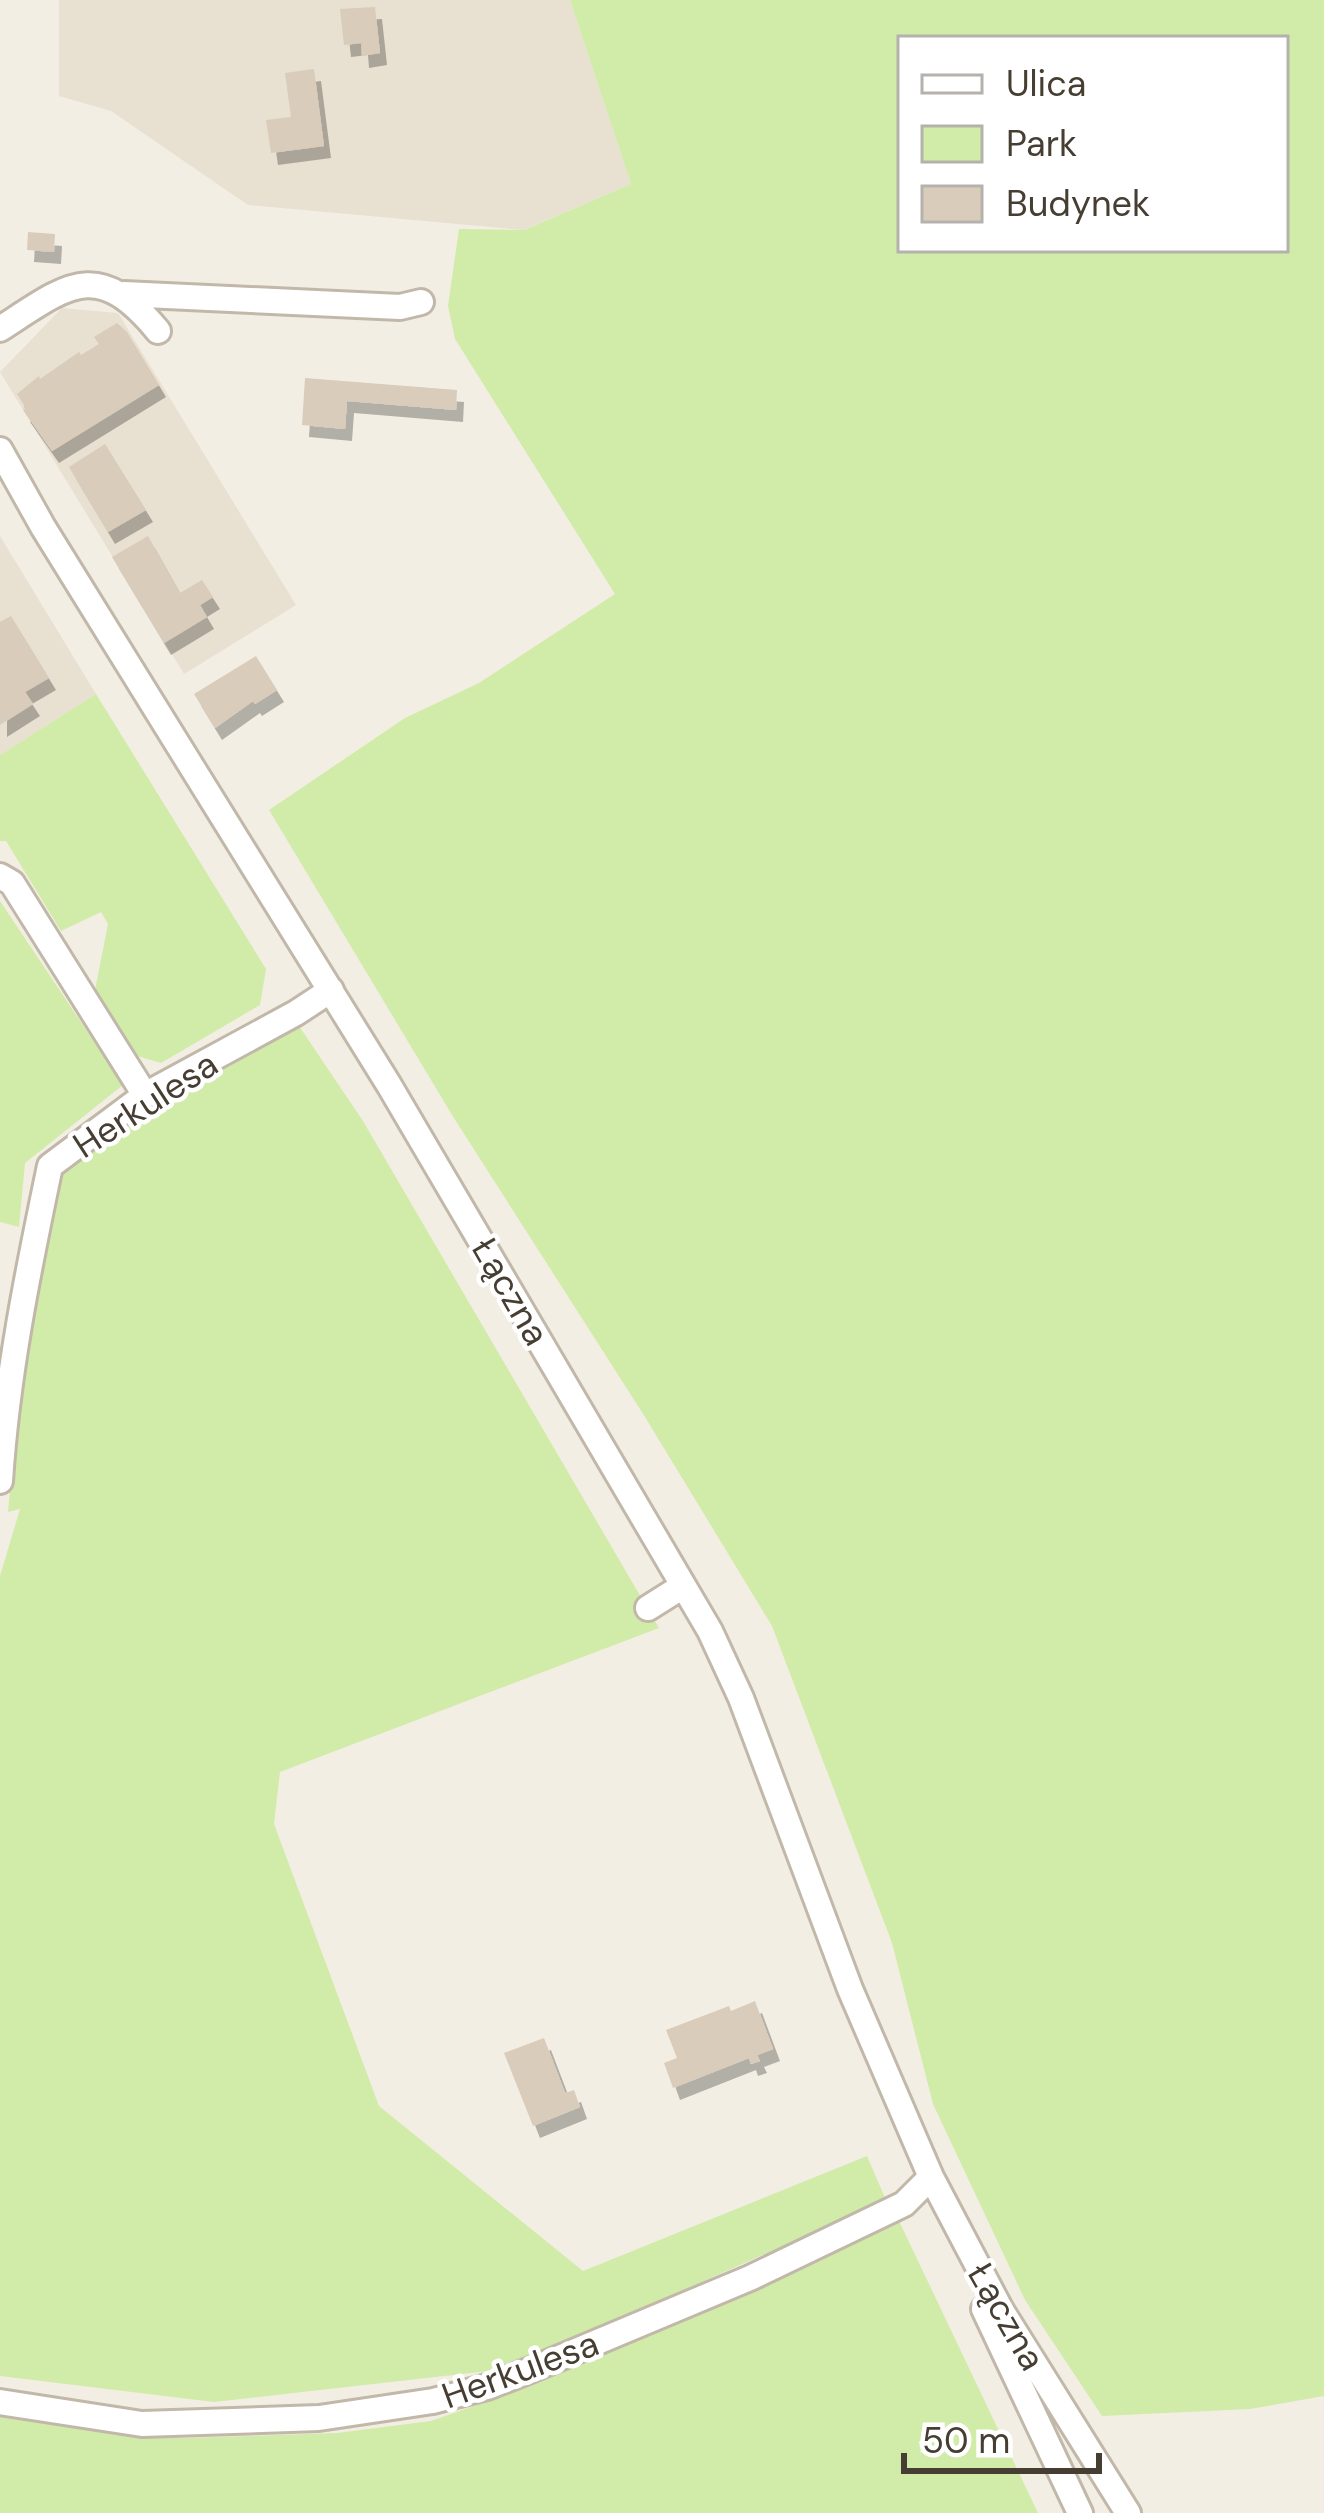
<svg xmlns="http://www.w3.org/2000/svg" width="1324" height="2513" font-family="'DM Sans',sans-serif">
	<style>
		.residential { fill: #e8e0d1 }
		.green { fill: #d1eba9; fill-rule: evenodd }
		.building { fill: #d9ccbb; filter: url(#shadow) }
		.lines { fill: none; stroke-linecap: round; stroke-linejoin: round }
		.minor-casing { stroke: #c2b8a9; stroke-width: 30 }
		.minor { stroke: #fff; stroke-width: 24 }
		.labels { text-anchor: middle; stroke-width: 9; stroke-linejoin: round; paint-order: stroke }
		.street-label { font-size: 36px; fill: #463e33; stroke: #fff }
	</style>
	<defs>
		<filter id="shadow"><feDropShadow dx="7" dy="12" stdDeviation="0" flood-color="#0004"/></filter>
	</defs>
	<rect width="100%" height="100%" fill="#f3eee4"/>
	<path class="residential" d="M59 0H570L631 184 523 230 248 205 111 111 59 96Z
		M62 308 118 313 296 605 184 674 0 372Z
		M0 536 96 694 0 755Z"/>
	<path class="green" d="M570 0H1324V2396L1250 2409 1102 2416 1025 2300 933 2104 892 1943 772 1626 645 1417 452 1115 269 810 405 718 479 683 615 594 455 339 448 306 459 229 524 230 631 184ZM901 39H1285V249H901Z
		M96 694 266 969 260 1005 161 1063 134 1055 95 990 108 924 101 912 61 931 6 841H0V755Z
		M0 901 123 1085 25 1163 19 1227 0 1222Z
		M299 1026 363 1121 659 1628 280 1772 274 1824 379 2106 583 2271 867 2156 886 2200 506 2369 214 2402 0 2376V1576L20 1509 8 1512 25 1329 59 1173 125 1120Z
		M899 2221 1038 2513H0V2416L184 2438 337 2433 431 2421 536 2384Z"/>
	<path class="building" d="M375 7 380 53 362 56 361 43 344 45 340 9Z
		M314 69 324 146 271 153 266 120 291 117 285 73Z
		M28 232 55 234 54 252 27 250Z
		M117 323 127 332 159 385 52 451 23 410 26 408 17 394 39 376 40 379 79 352 81 355 99 344 94 337Z
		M305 378 457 390 456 410 347 401 345 429 302 425Z
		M105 444 146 510 108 532 69 467Z
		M148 536 180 593 202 580 213 597 200 605 207 617 164 643 112 557Z
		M11 616 49 678 25 692 33 704 0 725V622Z
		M256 656 277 690 255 704 253 701 215 728 194 694Z
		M755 2001 773 2049 757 2055 760 2061 751 2064 749 2058 673 2088 664 2063 677 2058 666 2030 729 2006 731 2011Z
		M544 2038 565 2093 574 2090 580 2107 533 2126 504 2053Z"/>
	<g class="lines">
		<g class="minor-casing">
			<path id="minor" d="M124 294 400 307 421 302
				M0 329C68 285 97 257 158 331
				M0 450 43 527 389 1085 710 1631 741 1698 850 1989 931 2177 1001 2310 1128 2513
				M0 876 12 883 145 1095
				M0 1481C7 1374 28 1271 50 1166L145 1095 296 1013 331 990
				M648 1608 683 1586
				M984 2309 1080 2513
				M0 2402 142 2424 319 2418 433 2401 487 2387 533 2369 750 2278 904 2204 931 2177"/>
		</g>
		<use href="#minor" class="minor"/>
	</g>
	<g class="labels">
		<g class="street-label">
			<text transform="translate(145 1104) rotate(-33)" y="13">Herkulesa</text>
			<text transform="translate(511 1291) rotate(60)" y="13">Łączna</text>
			<text transform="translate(1007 2316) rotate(60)" y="13">Łączna</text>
			<text transform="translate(520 2369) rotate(-20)" y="13">Herkulesa</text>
		</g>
	</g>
	<rect x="898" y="36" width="390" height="216" fill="#ffffff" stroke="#b5b2ad" stroke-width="3"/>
	<rect x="922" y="75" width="60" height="18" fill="#ffffff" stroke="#b5b2ad" stroke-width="3"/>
	<text x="1006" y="96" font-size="36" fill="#463e33">Ulica</text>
	<rect x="922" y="126" width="60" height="36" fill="#d1eba9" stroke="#b5b2ad" stroke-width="3"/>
	<text x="1006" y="156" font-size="36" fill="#463e33">Park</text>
	<rect x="922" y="186" width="60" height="36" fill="#d9ccbb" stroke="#b5b2ad" stroke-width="3"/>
	<text x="1006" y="216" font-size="36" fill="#463e33">Budynek</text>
	<path d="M904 2453v18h195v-18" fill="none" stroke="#463e33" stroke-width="6"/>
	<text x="922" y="2453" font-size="36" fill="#463e33" stroke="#ffffff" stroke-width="9" paint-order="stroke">50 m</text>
</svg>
